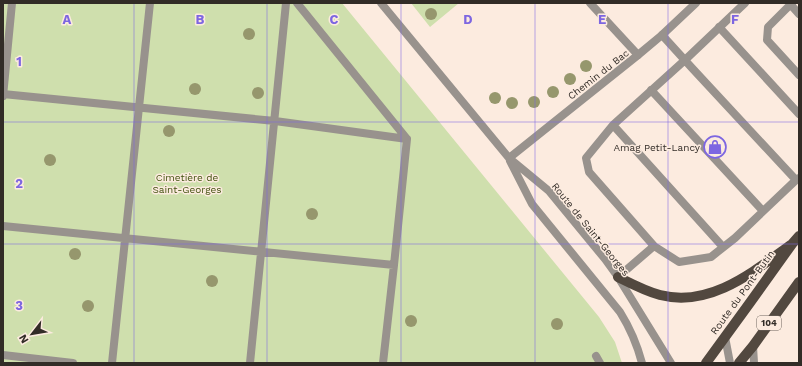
<svg xmlns="http://www.w3.org/2000/svg" width="802" height="366" font-family="'Work Sans',sans-serif">
	<style>
		.green { fill: #cfdfad }
		.lines { fill: none; stroke-linecap: round; stroke-linejoin: round }
		.service { stroke: #98928d; stroke-width: 8 }
		.minor { stroke: #98928d; stroke-width: 8 }
		.tertiary { stroke: #98928d; stroke-width: 8 }
		.primary { stroke: #52483f; stroke-width: 10 }
		.tree { fill: #96976d }
		.grid { fill: none; stroke: #7d66e1; stroke-width: 1; stroke-opacity: 0.55 }
		.labels { text-anchor: middle; stroke-width: 3; stroke-linejoin: round; paint-order: stroke }
		.shield { fill: #fcebdf; stroke: #6f655e; stroke-width: 1 }
		.shield-label { font-size: 9px; font-weight: bold; fill: #322c27 }
		.street-label { font-size: 10px; fill: #322c27; stroke: #fcebdf }
		.poi-label { font-size: 10px; fill: #322c27; stroke: #fcebdf; text-anchor: end }
		.park-label { font-size: 10px; fill: #435210; stroke: #fcebdf }
		.grid-label { font-size: 13px; text-anchor: middle; font-weight: bold; fill: #7d66e1; stroke: #fcebdf; stroke-width: 3; stroke-linejoin: round; paint-order: stroke }
	</style>
	<rect width="100%" height="100%" fill="#fcebdf"/>
	<path class="green" d="M3 3H342L599 317 615 342 622 363H3Z
		M411 3H459L430 27Z"/>
	<g class="lines">
		<path class="service" d="M297 3 407 139 394 265 383 363
			M745 3 685 60 613 125 586 158 589 172 654 246 679 262 711 257 735 238 796 180
			M792 3 768 27 767 40 799 75
			M791 5 799 14
			M719 27 799 114
			M662 35 692 68 796 180 799 178
			M651 90 763 211
			M3 94 275 121 407 139
			M3 96 12 3
			M613 125 723 247
			M3 226 394 265
			M618 277 654 246
			M725 337 730 363
			M753 346 754 363
			M3 355 73 363
			M596 356 600 363
			M112 363 150 3
			M250 363 286 3"/>
		<path class="minor" d="M590 3 638 55"/>
		<path class="tertiary" d="M381 3 509 158 549 191 605 259 618 277 671 363
			M509 158 638 55 662 35 696 3
			M510 161 532 204 620 312C630 328 637 344 642 363"/>
		<path class="primary" d="M618 277C632 284 645 291 660 295 711 308 754 271 792 244
			M706 363 749 304 792 244 799 236
			M739 363 753 346 799 282"/>
	</g>
	<g class="tree">
		<circle cx="431" cy="14" r="6"/>
		<circle cx="249" cy="34" r="6"/>
		<circle cx="586" cy="66" r="6"/>
		<circle cx="570" cy="79" r="6"/>
		<circle cx="195" cy="89" r="6"/>
		<circle cx="553" cy="92" r="6"/>
		<circle cx="258" cy="93" r="6"/>
		<circle cx="495" cy="98" r="6"/>
		<circle cx="534" cy="102" r="6"/>
		<circle cx="512" cy="103" r="6"/>
		<circle cx="169" cy="131" r="6"/>
		<circle cx="50" cy="160" r="6"/>
		<circle cx="312" cy="214" r="6"/>
		<circle cx="75" cy="254" r="6"/>
		<circle cx="212" cy="281" r="6"/>
		<circle cx="88" cy="306" r="6"/>
		<circle cx="411" cy="321" r="6"/>
		<circle cx="557" cy="324" r="6"/>
	</g>
	<path class="grid" d="M134 3V363M267 3V363M401 3V363M535 3V363M668 3V363M3 122H799M3 244H799"/>
	<defs>
		<g id="shop-ring" transform="scale(1.15)"><circle r="9.5" fill="#fcebdf" stroke="#7d66e1" stroke-width="1.5"/><path d="M-5-2.5h2.3a2.7 3.5 0 0 1 5.4 0H5L5.5 6h-11ZM-1.5-2.5h3a1.5 2.3 0 0 0-3 0Z" fill="#7d66e1"/></g>
	</defs>
	<g fill-rule="evenodd">
		<use href="#shop-ring" x="715" y="147"/>
	</g>
	<g class="labels">
		<rect class="shield" x="757" y="316" width="24" height="14" rx="3"/>
		<g class="shield-label">
			<text x="769" y="326">104</text>
		</g>
		<g class="street-label">
			<text transform="translate(598 74) rotate(-38)" y="4">Chemin du Bac</text>
			<text transform="translate(591 229) rotate(51)" y="4">Route de Saint-Georges</text>
			<text transform="translate(742 292) rotate(-54)" y="4">Route du Pont-Butin</text>
		</g>
		<g class="poi-label">
			<text x="700" y="151">Amag Petit-Lancy</text>
		</g>
		<g class="park-label">
			<text x="187" y="181">Cimetière de<tspan x="187" dy="12">Saint-Georges</tspan></text>
		</g>
	</g>
	<g class="grid-label">
		<text x="67" y="24">A</text>
		<text x="200" y="24">B</text>
		<text x="334" y="24">C</text>
		<text x="468" y="24">D</text>
		<text x="602" y="24">E</text>
		<text x="735" y="24">F</text>
		<text x="19" y="66">1</text>
		<text x="19" y="188">2</text>
		<text x="19" y="310">3</text>
	</g>
	<rect width="802" height="366" fill="none" stroke="#322c27" stroke-width="8"/>
	<g transform="translate(32 334) rotate(239)" stroke="#fcebdf" stroke-width="3" paint-order="stroke">
	<path d="M0-3L7 15L0 10L-7 15Z" fill="#322c27"/>
	<text y="-6" font-size="11" font-weight="bold" text-anchor="middle" fill="#322c27">N</text>
	</g>
</svg>
